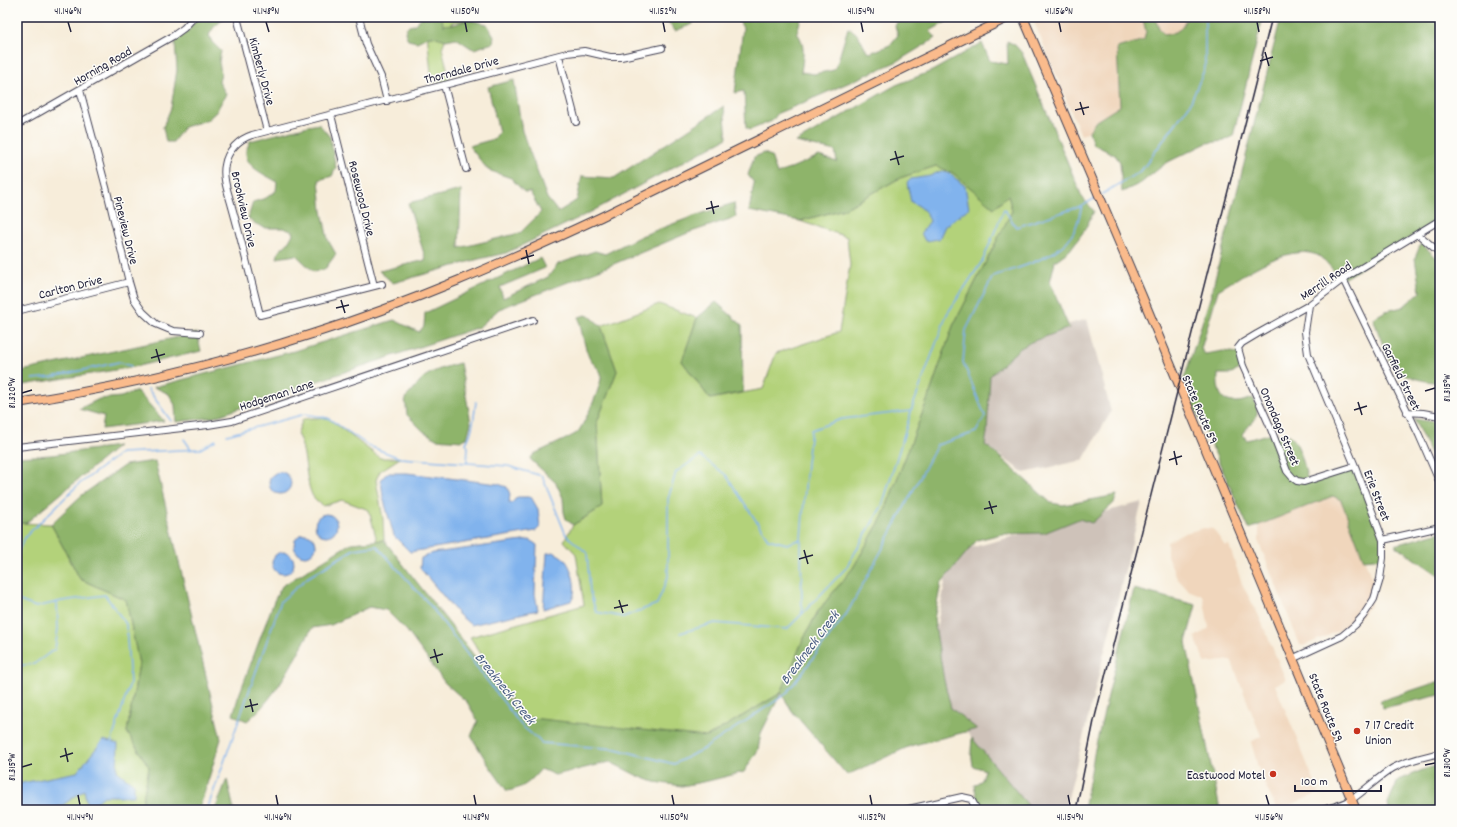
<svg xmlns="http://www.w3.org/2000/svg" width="1457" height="827" font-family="Dekko,sans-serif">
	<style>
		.built { fill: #f0d6bc }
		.industrial { fill: #cec2b9 }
		.green { fill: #b3d27a; stroke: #6a7a5a }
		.forest { fill: #8eb46a; stroke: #586b52 }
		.water { fill: #81b3ed; stroke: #526a94 }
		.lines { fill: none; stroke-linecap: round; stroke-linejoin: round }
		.stream { stroke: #81b3ed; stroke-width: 1.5 }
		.minor-casing { stroke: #424053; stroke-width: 8 }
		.major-casing { stroke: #424053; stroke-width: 10 }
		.minor { stroke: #fff; stroke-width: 6 }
		.major { stroke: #fabb8c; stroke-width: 8 }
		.rail { stroke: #22223b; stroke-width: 1.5 }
		.ticks { fill: none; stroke: #22223b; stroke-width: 1.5 }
		.poi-dot { fill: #c8321e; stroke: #fdfcf7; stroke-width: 1.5 }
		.labels { text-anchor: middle; stroke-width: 3; stroke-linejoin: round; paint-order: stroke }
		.street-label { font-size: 13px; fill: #22223b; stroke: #fdfcf7 }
		.poi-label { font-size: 13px; fill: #22223b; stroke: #fdfcf7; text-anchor: start }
		.water-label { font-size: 14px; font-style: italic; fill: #485c82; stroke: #fdfcf7 }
		.neatline { fill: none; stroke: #22223b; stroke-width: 1.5 }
		.ticks-label { font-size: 10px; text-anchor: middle; fill: #22223b }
	</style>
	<rect width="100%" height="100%" fill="#fdfcf7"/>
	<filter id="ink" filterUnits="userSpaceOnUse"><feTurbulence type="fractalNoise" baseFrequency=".025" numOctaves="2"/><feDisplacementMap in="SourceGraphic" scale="8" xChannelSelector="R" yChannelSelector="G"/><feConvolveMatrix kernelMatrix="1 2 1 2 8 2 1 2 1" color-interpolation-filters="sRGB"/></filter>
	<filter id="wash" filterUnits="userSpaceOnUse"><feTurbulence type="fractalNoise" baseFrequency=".012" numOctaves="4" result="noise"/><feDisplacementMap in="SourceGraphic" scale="16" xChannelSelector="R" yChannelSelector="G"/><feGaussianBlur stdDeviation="0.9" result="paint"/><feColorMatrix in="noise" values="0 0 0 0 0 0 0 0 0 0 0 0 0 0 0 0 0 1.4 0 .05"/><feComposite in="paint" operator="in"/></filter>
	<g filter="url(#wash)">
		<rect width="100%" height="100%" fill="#f7edda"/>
		<path class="built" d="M1032 17H1146L1143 19 1146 32 1144 40 1117 48 1120 106 1096 121 1089 131 1081 135Z
			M1150 17H1186L1185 24 1177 32 1165 35Z
			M1333 496 1341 499 1375 587 1370 606 1351 626 1303 646 1300 645 1259 543V525Z
			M1204 528 1213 529 1225 546 1229 545 1242 584 1259 616 1286 680 1275 685 1319 793 1279 810H1277L1260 774 1251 742 1261 736 1231 660 1205 663 1195 637 1209 628 1203 596 1188 590 1177 578 1167 556V542L1185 533Z"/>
		<path class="industrial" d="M1087 319 1111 412 1083 460 1024 473 984 444 986 377 1024 337Z
			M1142 502 1065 810H1032L947 709 928 670 951 553Z"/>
		<path class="green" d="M429 17H488L452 22 442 48 450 80 432 83 426 23Z
			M936 166 953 172 994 208 1008 195 1012 211 953 326 930 393 883 516 853 568 818 611 802 642 781 693 707 737 661 735 522 717 470 637 584 605 576 554 564 541 573 525 602 507 597 422 617 371 601 326 659 304 697 318 682 361 710 399 763 389 776 353 839 332 850 265 847 237 800 221 844 209 900 178Z
			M313 418H328L380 458H400L380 471 376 480 383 519 384 540 377 541 369 510 342 500 323 506C320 503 314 499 312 495 304 477 307 449 297 434L303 419Z
			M17 523 51 524 80 579 126 600 139 664 127 732 149 767 141 810H17Z"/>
		<path class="forest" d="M198 17H226L214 27 209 35 212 42 221 51 219 62 221 73 219 82 226 94 216 112 207 120 184 127 173 142H166L163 127 171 108 177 70 175 42 187 32Z
			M421 17H442L443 25 456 24 467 20V17H488L469 20 487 24 494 36 493 43 474 49 471 48 456 38 446 40 433 36 427 37 417 42 408 40 405 32 407 27 415 24Z
			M668 17H692L693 24 675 31 669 23Z
			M737 17H801L797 33C806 44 803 58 801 72L814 74 834 70 838 61 848 28C865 36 860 47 870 53L890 45 898 35 895 26 900 17H955L930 31 936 38 898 61 798 105 778 113 772 121 750 130 746 128 744 91 735 93 743 28Z
			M1146 17H1154L1160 30 1165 35C1177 32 1184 30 1186 17H1263L1233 136 1224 141 1207 143 1166 163 1141 183 1122 192 1120 162 1115 155 1093 144 1089 131 1096 121 1120 106 1117 48 1144 40 1146 32 1143 19Z
			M1281 17H1440V220L1343 279C1334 273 1328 262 1319 256 1316 254 1313 254 1310 253 1281 248 1242 276 1218 290L1201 349 1205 354 1223 351 1238 353 1243 366 1232 374H1218C1216 402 1229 407 1253 398 1263 417 1253 420 1242 434L1247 440 1265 435H1290C1301 446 1304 466 1308 481L1355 466 1383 540V558L1364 560 1341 500 1333 496 1249 529 1183 382 1211 295Z
			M1007 41 1015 45 1022 53 1082 197 1094 211 1084 231 1070 250 1055 261 1050 282 1069 328 1031 342 1019 349 990 376 987 433 985 445 992 450 1051 503 1063 505 1117 495 1114 503 1092 523 1079 519 1044 533 1001 534 977 540 941 583 934 619 944 680 951 708 977 729 910 746 847 775 792 711 781 693 761 733 758 750 744 772 708 781 682 786 654 782 638 776 610 762 555 775 541 769C530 782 524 788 507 791L488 764 471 736 478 721 467 702 445 683 407 631 386 610 369 607 331 625 312 628C293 661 277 697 247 721L233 715 238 698 274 601 282 586 351 543 384 540 522 717 707 737 781 693 802 642 818 611 853 568 883 516 930 393 953 326 1012 211 1008 195 994 208 953 173 936 166 900 178 844 209 800 221 749 211 754 183 748 175 754 157 764 153 771 156 777 174 819 156 837 162 835 151 796 142 896 85 932 71 982 43 990 61 1008 64Z
			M514 80 522 131 547 198 558 212 577 200 582 176 614 178 724 106 727 138 591 212 506 253 479 259 393 283 379 271 426 260 408 203 461 190 459 248 520 233 541 212 530 192H524L511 178 488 170 469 146 494 139 499 132 488 87Z
			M319 124 330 137 336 168 332 176 319 180 322 211 328 240 336 254 325 269 314 272 296 255 277 258 279 251 288 243 294 232 283 228H265L256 224 248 218 253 202 266 198 276 191 277 182C265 174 245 168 246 151 247 148 249 144 250 141L308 126Z
			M734 203 736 217 688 233 604 268 499 309 479 327 303 386 215 417 176 422 175 405 169 394 154 387 294 351 394 320 419 332 424 326 425 313 540 258 545 268 500 287 503 298 548 277 558 264 595 251 605 254 641 236 694 216Z
			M1421 243 1440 261V383C1424 381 1406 379 1394 366 1387 360 1377 328 1373 318L1386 311 1403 307 1420 292 1415 258Z
			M716 302 742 325 743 392 710 399 682 361 697 318Z
			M586 315 591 317 601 326 617 371 597 422 602 507 573 525 566 519 564 512 563 498 556 483 530 459 534 454C542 450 574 436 578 432 584 424 604 382 601 373 599 368 594 365 591 361 586 354 580 326 579 317Z
			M197 333 201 351 134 367 17 386V372Z
			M460 363 471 423 467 438 463 439 462 441 436 439 423 431 407 415 405 398C411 393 415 387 420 381 427 372 448 366 460 363Z
			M137 391 164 421 102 429 104 416 79 409 99 399 121 397Z
			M1414 419 1440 423V449L1436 454 1431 455Z
			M118 446 26 523H17V457L51 455Z
			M155 461 221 739 199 810H141L149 767 127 732 139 664 126 600 80 579 51 524 82 495 125 465Z
			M1440 532V576L1395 545Z
			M1134 589 1196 605 1186 642 1220 810H1084L1095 749Z
			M1440 681V695L1383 708 1380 701Z
			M972 738 1032 810H980L974 785 982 780 985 770 973 766 971 751Z
			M1440 765V810H1389L1388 803 1398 780 1425 769Z
			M227 779 234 810H215Z"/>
		<path class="water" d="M941 171 950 174 965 186 969 208 945 226 939 239 925 241 921 233 930 221C925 210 922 207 911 202L907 183 911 179 930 176Z
			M269 483a11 11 0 1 1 22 0a11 11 0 1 1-22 0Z
			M387 473H407L498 484 507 487 510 494 509 503H512L517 497H531L538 509 540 527 536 531 410 552 394 536 383 497 381 480Z
			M315 525a11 11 0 1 1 22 0a11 11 0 1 1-22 0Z
			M294 545a11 11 0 1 1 22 0a11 11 0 1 1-22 0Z
			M530 540 537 545 535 594 538 610 471 625 458 614 420 568 421 558 433 553Z
			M272 563a11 11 0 1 1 22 0a11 11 0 1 1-22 0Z
			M554 552C556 554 560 555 562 557 572 564 579 592 571 601L543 609 547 553Z
			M103 740 118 744 117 771 134 784V796H104L88 809 84 790 63 805 50 810H30L28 807 17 810V784L77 772Z"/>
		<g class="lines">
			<path class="stream" d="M1102 194 1141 171 1190 104 1205 68V17
				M33 379 52 377 119 362 131 366
				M148 389 171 421
				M227 435 305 414 328 418 369 446 400 458 508 466 542 476 566 535 587 553 590 592 596 612 623 617 657 604 668 577V499L676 472 700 456 726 475 768 539 787 544 801 539 807 463 811 430 842 419 911 411 947 314 983 260 1004 209 1016 227 1082 206 1097 197
				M184 439 191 449
				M467 463 468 447 466 443C473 432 474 415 476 402
				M17 553 26 536 78 485 121 453 200 449 216 440
				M17 600 36 607 62 601 105 595 126 624 130 683 111 743
				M802 614 846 568 882 506 911 412
				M680 633 715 623 787 629 802 614 801 539
				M17 666 34 664 55 649 58 629 57 602
				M207 810 281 601 307 578 354 549 377 546 429 604 521 725 542 743 616 749 674 764 705 748 786 694 847 613 883 548 937 445 976 432 985 416 963 362 966 330 993 276C1017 269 1061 256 1073 233 1078 225 1079 215 1082 206"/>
		</g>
	</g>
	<g filter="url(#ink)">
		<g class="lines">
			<g class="minor-casing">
				<path id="minor" d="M237 17 267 131
					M359 17 366 44 381 77 387 101
					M559 56 576 122
					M444 85 466 169
					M80 90 107 191 129 282 134 299 143 312 156 324 173 331 200 333
					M331 115 374 286
					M17 125 173 36 184 28 194 17
					M1418 234 1440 253
					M1343 279 1419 435 1440 483
					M382 284 260 315C251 279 242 243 232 207 229 195 222 178 225 165 227 151 239 139 252 135L567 53 584 51 610 57H621L662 48
					M17 311 129 282
					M1407 412 1423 413 1440 416
					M17 447 208 425 232 421 533 320
					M1355 466 1304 482 1297 481 1293 478 1287 471 1269 424 1243 366 1238 348 1242 343 1257 334 1309 305 1343 279 1440 220
					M1383 540 1440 527
					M1294 658 1342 636 1355 625 1363 616 1374 599 1380 579 1383 558V540L1355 466 1308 354 1305 332 1309 305
					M904 810 962 797 971 799 977 810
					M1322 810C1332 807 1343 805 1351 800 1366 790 1378 777 1393 768 1407 760 1424 757 1440 753"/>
			</g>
			<g class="major-casing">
				<path id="major" d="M1023 17 1142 296 1356 810
					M17 403C117 388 216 365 312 334 411 303 507 261 601 217L1009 17"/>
			</g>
			<use href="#minor" class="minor"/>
			<use href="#major" class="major"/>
			<path class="rail" d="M1076 810 1094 721 1110 657 1272 17"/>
		</g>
	</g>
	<path class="ticks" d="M68 22 71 32M266 22 269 32M465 22 467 32M663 22 665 32M861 22 863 32M1059 22 1061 32M1257 22 1259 32M1265 52 1269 66M1260 61 1273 57M1080 102 1084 115M1075 110 1089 107M895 151 899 165M890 160 904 156M711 201 714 214M706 209 719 206M526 250 529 264M521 259 534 255M341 300 345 313M336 308 349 305M156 349 160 363M151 358 165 354M1425 391 1435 388M22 393 32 390M1358 402 1362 415M1354 410 1367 406M1174 451 1177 465M1169 460 1182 456M989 501 993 514M984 509 997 506M804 550 808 564M799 559 813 555M619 600 623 613M614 608 628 605M434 649 438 663M430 658 443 654M250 699 253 712M245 707 258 704M65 748 68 762M60 757 73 753M1425 765 1435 763M22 767 32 764M78 795 80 805M276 795 278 805M474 795 476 805M672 795 674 805M870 795 872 805M1068 795 1070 805M1266 795 1269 805"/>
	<g class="poi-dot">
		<circle cx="1357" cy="731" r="4"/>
		<circle cx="1273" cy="774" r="4"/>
	</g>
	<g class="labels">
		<g class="street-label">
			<text transform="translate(102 65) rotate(-30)" y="5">Horning Road</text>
			<text transform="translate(461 69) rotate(-15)" y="5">Thorndale Drive</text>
			<text transform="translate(263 71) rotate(75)" y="5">Kimberly Drive</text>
			<text transform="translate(363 198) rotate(76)" y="5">Rosewood Drive</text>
			<text transform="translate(245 209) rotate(77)" y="5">Brookview Drive</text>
			<text transform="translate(127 230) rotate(76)" y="5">Pineview Drive</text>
			<text transform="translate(1325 280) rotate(-34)" y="5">Merrill Road</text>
			<text transform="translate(70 286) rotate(-14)" y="5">Carlton Drive</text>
			<text transform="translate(1402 376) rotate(64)" y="5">Garfield Street</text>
			<text transform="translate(276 394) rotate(-18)" y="5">Hodgeman Lane</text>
			<text transform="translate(1201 409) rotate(67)" y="5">State Route 59</text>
			<text transform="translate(1281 426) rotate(67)" y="5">Onondago Street</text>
			<text transform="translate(1378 495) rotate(69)" y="5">Erie Street</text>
			<text transform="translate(1327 707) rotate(68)" y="5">State Route 59</text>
		</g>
		<g class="poi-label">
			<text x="1365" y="729">7 17 Credit<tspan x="1365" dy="15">Union</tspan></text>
			<text x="1265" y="779" text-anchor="end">Eastwood Motel</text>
		</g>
		<g class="water-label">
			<text transform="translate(809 647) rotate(-53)" y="5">Breakneck Creek</text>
			<text transform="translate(506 688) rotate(51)" y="5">Breakneck Creek</text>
		</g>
	</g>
	<rect width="1457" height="827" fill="none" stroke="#fdfcf7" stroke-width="44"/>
	<path d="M1295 785v6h86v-6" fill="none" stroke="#22223b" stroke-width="2"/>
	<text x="1301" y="785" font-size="12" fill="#22223b" stroke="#fdfcf7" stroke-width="3" paint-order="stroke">100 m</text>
	<rect x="22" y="22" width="1413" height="783" class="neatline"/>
	<g class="ticks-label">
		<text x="68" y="14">41.146°N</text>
		<text x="266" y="14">41.148°N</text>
		<text x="465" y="14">41.150°N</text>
		<text x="663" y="14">41.152°N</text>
		<text x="861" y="14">41.154°N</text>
		<text x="1059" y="14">41.156°N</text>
		<text x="1257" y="14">41.158°N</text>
		<text transform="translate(1446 388) rotate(-90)" y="4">81.315°W</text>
		<text transform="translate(11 393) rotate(-90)" y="4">81.320°W</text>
		<text transform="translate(1446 763) rotate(-90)" y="4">81.310°W</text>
		<text transform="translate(11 767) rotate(-90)" y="4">81.315°W</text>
		<text x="80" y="820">41.144°N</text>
		<text x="278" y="820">41.146°N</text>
		<text x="476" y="820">41.148°N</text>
		<text x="674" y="820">41.150°N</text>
		<text x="872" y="820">41.152°N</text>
		<text x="1070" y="820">41.154°N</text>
		<text x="1269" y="820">41.156°N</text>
	</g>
</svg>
